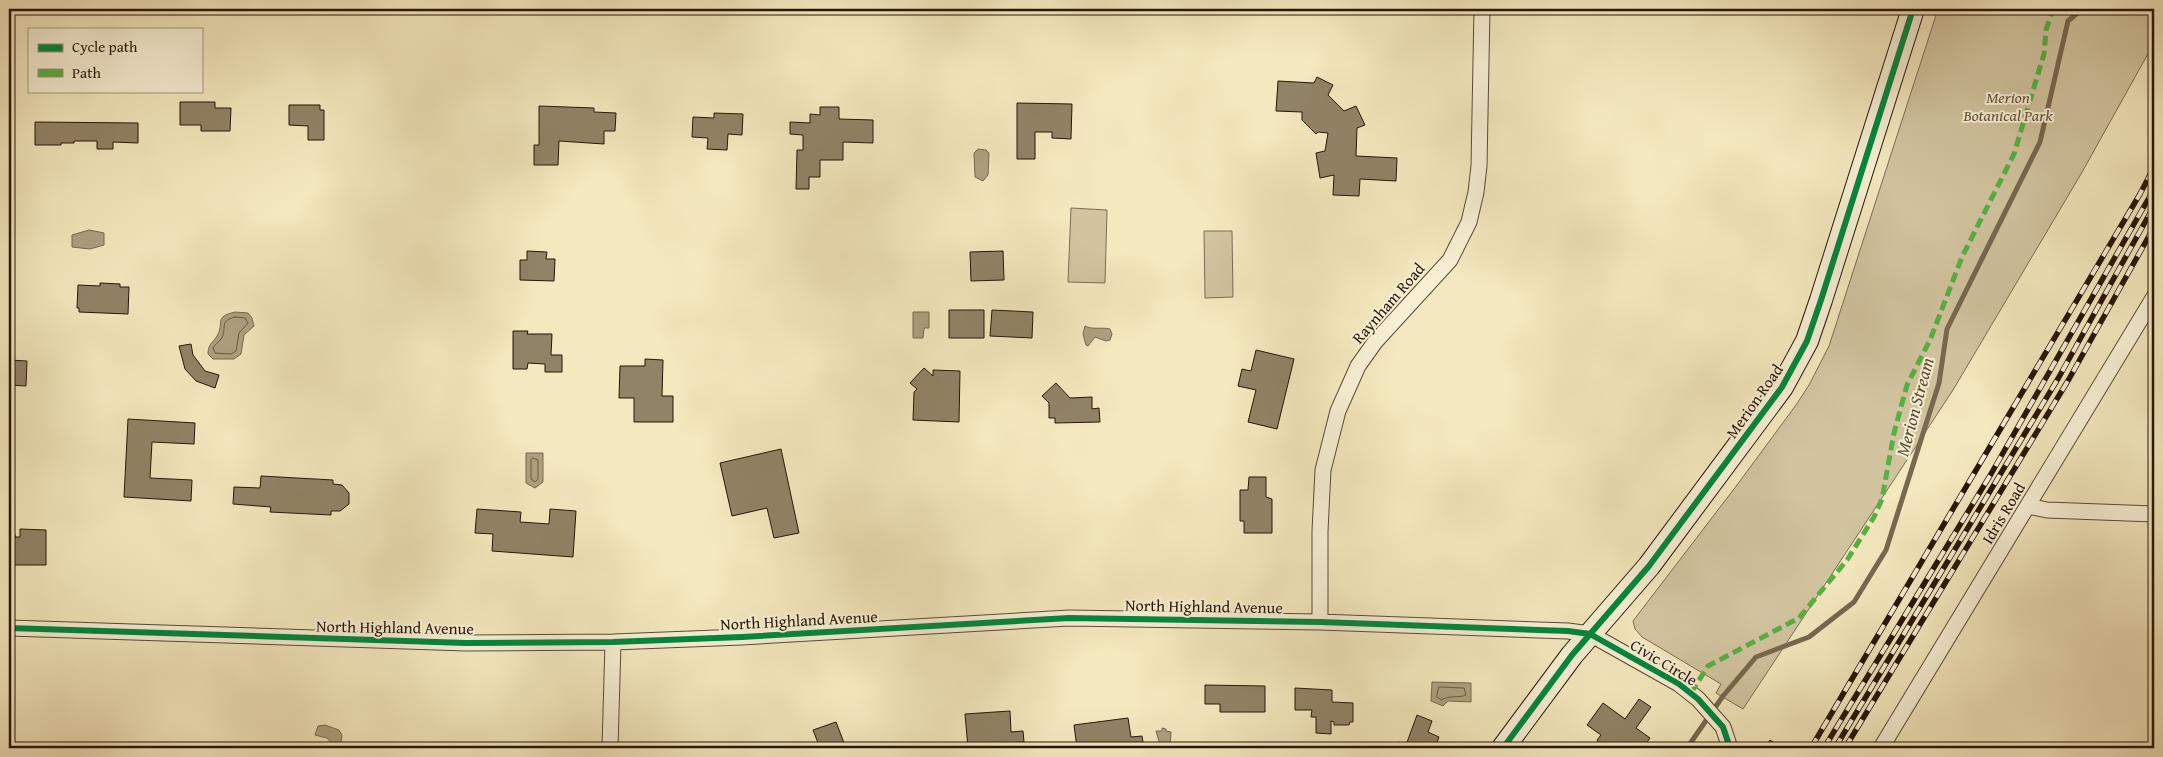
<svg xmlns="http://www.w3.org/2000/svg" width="2163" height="757" font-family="'Gentium Book Plus',serif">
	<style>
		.green { fill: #d1c49f; stroke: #7c6c52 }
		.water { fill: #aea07f; stroke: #78684f }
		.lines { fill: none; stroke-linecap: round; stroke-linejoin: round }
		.shore { stroke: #6a5a42; stroke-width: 1 }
		.stream { stroke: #78684f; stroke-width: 5 }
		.building { fill: #918366; stroke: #261506 }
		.street-casing { stroke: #5a4a34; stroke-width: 17 }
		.secondary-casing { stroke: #261506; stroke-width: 24 }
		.street { stroke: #f8f0d5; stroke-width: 15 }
		.secondary { stroke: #f8f0d5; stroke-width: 22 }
		.rail-casing { stroke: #261506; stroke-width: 5.5 }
		.rail { stroke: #f8f0d5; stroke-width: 4; stroke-dasharray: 11; stroke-linecap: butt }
		.quiet { stroke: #56b144; stroke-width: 5; stroke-dasharray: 10 5; stroke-linecap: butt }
		.cycleway-casing { stroke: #f8f0d5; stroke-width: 9 }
		.cycleway { stroke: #00873e; stroke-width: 6 }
		.labels { text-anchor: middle; stroke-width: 4; stroke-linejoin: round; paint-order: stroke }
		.park-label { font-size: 16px; font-style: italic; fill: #62523c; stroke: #f8f0d5 }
		.street-label { font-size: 16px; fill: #261506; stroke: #f8f0d5 }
		.water-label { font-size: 18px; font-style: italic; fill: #5c4d36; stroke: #f8f0d5 }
	</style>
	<rect width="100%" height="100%" fill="#f4e8be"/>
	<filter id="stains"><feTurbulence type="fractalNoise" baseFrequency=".004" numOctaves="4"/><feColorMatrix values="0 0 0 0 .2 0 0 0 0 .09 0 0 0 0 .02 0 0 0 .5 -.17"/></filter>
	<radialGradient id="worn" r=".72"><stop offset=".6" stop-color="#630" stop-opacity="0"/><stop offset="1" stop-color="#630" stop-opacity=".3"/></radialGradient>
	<path class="green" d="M1938 9H2154V43L2081 174 1953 390 1743 709 1716 693 1721 684 1642 637 1635 629 1633 621 1737 485 1796 405 1809 385 1829 346Z
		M1071 208 1107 210 1105 283 1068 282Z
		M1204 231H1232L1233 297 1205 298Z"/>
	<path class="water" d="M978 149 986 150 989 153 988 175 983 181 975 177 974 153Z
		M89 230 104 233V245L90 249 72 247V235Z
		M235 312 248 313 252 318 254 326 244 335 241 354 234 359H213L208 354C208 344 212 344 217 336 225 323 213 317 235 312Z
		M913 312H929V328H924L923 338H913Z
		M1085 326C1092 330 1102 327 1110 329L1112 334 1110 340 1106 341 1095 337 1088 346 1086 345 1083 334Z
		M526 453H543V482L535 488 526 483Z
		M1432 682 1471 683V702L1448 701 1443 706 1431 701Z
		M325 725 339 730 342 735 341 742 333 745 327 738 315 735 318 726Z
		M1162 728 1166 729V731L1171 732 1170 748H1161L1156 731H1162Z"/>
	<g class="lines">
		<path class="shore" d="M235 317 245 318 248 323 239 333 236 351 231 354 215 353 213 348C215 344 219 342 221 339 228 328 218 321 235 317Z
			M533 458 538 460V479L535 482 531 479V460Z
			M1439 687 1464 688 1466 695C1460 698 1450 695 1441 700L1437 697Z"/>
		<path class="stream" d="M1687 748 1723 696 1756 657 1809 637 1854 602 1886 550 1939 383 1947 329 2040 142 2068 21 2082 9"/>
	</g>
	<path class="building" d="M1317 77 1333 85 1328 95 1344 111 1356 106 1365 125 1357 128 1356 156 1397 158 1396 181 1360 179 1359 196 1333 195 1334 175 1320 178 1316 153 1325 151 1328 133 1318 132 1316 134 1302 120V112L1276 111 1278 81 1314 83Z
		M180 102H215V108H231L230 131H201V125H180Z
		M1017 103 1072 104 1071 139 1052 138V132H1035V159H1017Z
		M289 105H320V110H324V140H308V126L289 125Z
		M539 106 594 108V112L616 113 615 131H604V144L559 141 558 165H534V145H539Z
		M820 107H839V119L873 120V143L843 142V160H820V177H809V189H796L797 150H803V135L790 134V122L810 123V114L820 115Z
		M714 113 743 114 742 135 728 134 727 150 707 149 708 138 692 137 693 117 714 118Z
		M35 122 138 123V143L113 142V149H97V141H74V143H61V145H35Z
		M527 251 547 252 546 259H555L554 281 520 280V260H527Z
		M1003 251 1004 280 971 281 970 252Z
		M100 283 120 284V287H129L128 314 79 312V308H77L78 285 100 286Z
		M949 310H984V338H949Z
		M992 310 1033 312 1032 338 990 336Z
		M513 331H528L527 334H552L551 355H562V372H545V364L528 363 527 369H513Z
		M191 344 193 355 205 371 219 375 215 388 196 381 185 369 179 346Z
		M1256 350 1294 359 1277 429 1248 422 1256 390 1238 386 1242 369 1251 371Z
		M645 359 663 360 662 396H673V422H634V398H619L620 366H645Z
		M9 360 27 361 26 386 9 385Z
		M924 368 933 376V370L960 371 959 422 913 420 914 392 917 389 910 383Z
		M1056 383 1070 398 1092 397V409L1099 408 1100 422 1055 423V418H1049V403L1042 396Z
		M128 419 195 423 194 444 152 442 150 478 192 480 191 501 124 497Z
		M781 449 799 533 774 538 767 508 732 516 720 463Z
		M261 476 333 480V484L342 485 349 493V504L340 511H331V515L270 512 271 507 233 504 234 487 260 488Z
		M1249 477H1266V497L1272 499V533H1244V521H1240V490H1248Z
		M477 509 521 512 520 522 549 524 550 509 576 511 573 557 492 551 493 534 475 533Z
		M20 529 46 530V565H9V534H15V537H20Z
		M1205 685 1265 686V712H1220V704H1205Z
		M1295 688 1332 690V702L1353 703V722H1350L1349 725H1334V722L1331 721V734L1316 733V717H1311L1312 710H1295Z
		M1639 699 1651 707 1636 728 1650 738 1643 748H1618L1611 744 1609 747 1601 748 1597 740 1601 735 1587 725 1603 703 1625 719Z
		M1010 711 1011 732 1023 731 1024 742 1006 743V748H968L965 714Z
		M1417 715 1432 721 1428 732 1439 737 1435 748H1396L1399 742 1406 745Z
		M1128 718 1131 737 1142 736 1144 748H1077L1074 725Z
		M836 722 846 748H820L813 730Z
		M1770 740 1782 748H1759L1761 744 1766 747Z"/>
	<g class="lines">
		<g class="street-casing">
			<path id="street" d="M2028 506 2047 510 2154 514
				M1320 622V531L1323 470 1338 411 1358 366 1375 342 1450 260 1469 222 1476 192 1479 166 1482 9
				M9 628 466 643 613 642 742 637 1069 618 1320 622 1568 631 1590 634 1679 684 1698 699 1723 727 1730 748
				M610 748 613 642
				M1881 748 2154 297"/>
		</g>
		<g class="secondary-casing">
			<path id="secondary" d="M1503 748 1572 655 1649 566 1782 387 1807 341 1821 300 1913 9"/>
		</g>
		<use href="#street" class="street"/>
		<use href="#secondary" class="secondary"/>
		<g class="rail-casing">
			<path id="rail" d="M1811 748 2140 194 2154 167
				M1824 748 1991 474 2154 189
				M1835 748 2059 377 2154 206
				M1845 748 2069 379 2154 227"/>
		</g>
		<use href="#rail" class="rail"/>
		<path class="quiet" d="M1691 693 1708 666 1799 618 1847 560 1874 517 1882 499 1894 433 1907 385 1930 340 1962 257 2014 154 2044 54 2046 30 2053 9"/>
		<g class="cycleway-casing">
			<path id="cycleway" d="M9 628 466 643 613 642 742 637 1069 618 1320 622 1568 631 1590 634 1679 684 1698 699 1723 727 1730 748
				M1503 748 1572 655 1649 566 1782 387 1807 341 1821 300 1913 9"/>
		</g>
		<use href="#cycleway" class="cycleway"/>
	</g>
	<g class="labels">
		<g class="park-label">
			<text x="2008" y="103">Merion<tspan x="2008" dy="18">Botanical Park</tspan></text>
		</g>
		<g class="street-label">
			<text transform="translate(1388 303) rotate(-49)" y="6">Raynham Road</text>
			<text transform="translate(1754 401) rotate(-55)" y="6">Merion Road</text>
			<text transform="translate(2003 513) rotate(-59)" y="6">Idris Road</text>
			<text transform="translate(1204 606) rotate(1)" y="6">North Highland Avenue</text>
			<text transform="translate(799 620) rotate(-3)" y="6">North Highland Avenue</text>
			<text transform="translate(395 627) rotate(1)" y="6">North Highland Avenue</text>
			<text transform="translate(1664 662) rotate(31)" y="6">Civic Circle</text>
		</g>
		<g class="water-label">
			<text transform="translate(1915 407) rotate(-75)" y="6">Merion Stream</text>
		</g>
	</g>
	<rect width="2163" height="757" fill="none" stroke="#f4e8be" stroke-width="30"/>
	<rect x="10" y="10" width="2143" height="737" fill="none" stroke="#261506" stroke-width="2.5"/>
	<rect x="15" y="15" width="2133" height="727" fill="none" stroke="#261506"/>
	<rect x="28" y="28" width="175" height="65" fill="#f8f0d5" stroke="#a49882"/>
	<rect x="38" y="44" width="25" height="8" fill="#00873e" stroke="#a49882"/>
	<text x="72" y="52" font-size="15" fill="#261506">Cycle path</text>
	<rect x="38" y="69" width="25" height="8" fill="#56b144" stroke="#a49882"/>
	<text x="72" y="78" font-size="15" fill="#261506">Path</text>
	<rect width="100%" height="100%" filter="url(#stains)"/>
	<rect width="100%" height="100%" fill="url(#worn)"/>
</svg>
